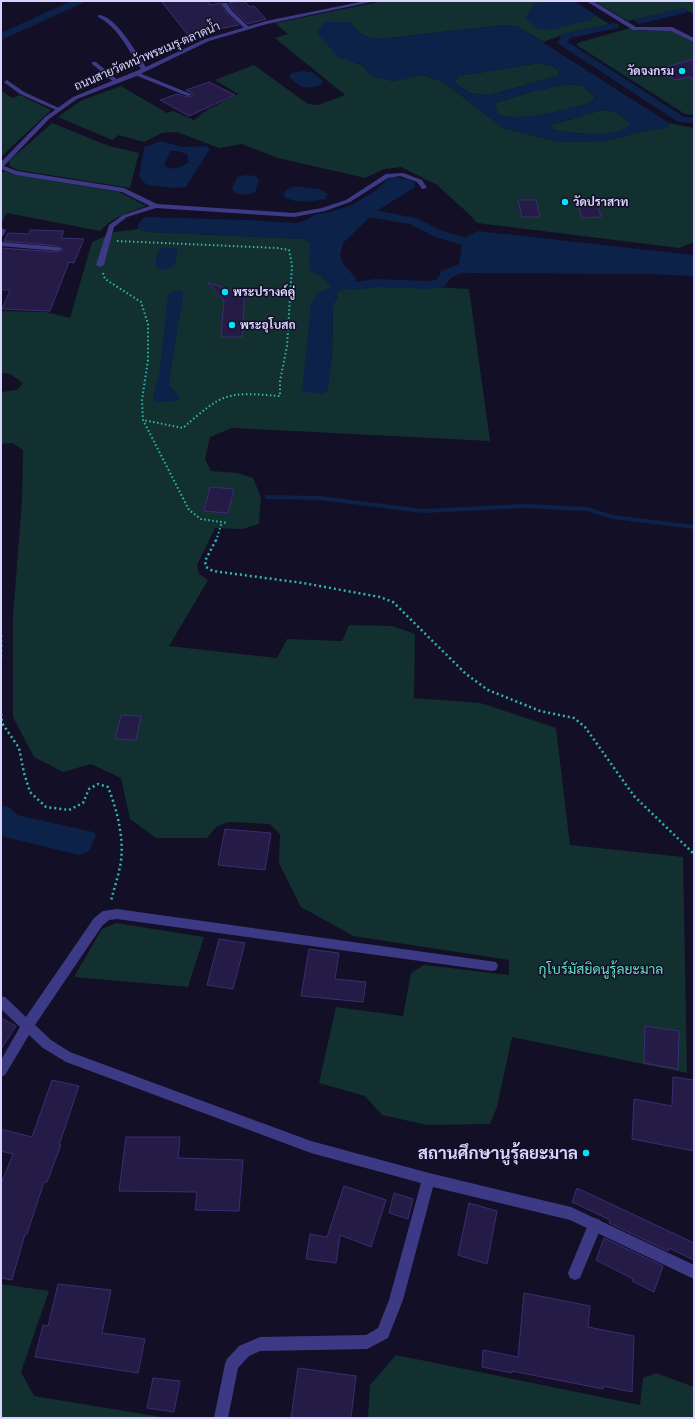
<svg xmlns="http://www.w3.org/2000/svg" width="695" height="1419" font-family="Jost,Sarabun,sans-serif">
	<style>
		.green { fill: #12302f }
		.water { fill: #0c2248; fill-rule: evenodd }
		.lines { fill: none; stroke-linecap: round; stroke-linejoin: round }
		.stream { stroke: #0c2248; stroke-width: 4 }
		.canal { fill: #0c2248; fill-rule: evenodd }
		.building { fill: #241b47; stroke: #3b2d73 }
		.path-far1 { stroke: #2fb8b0; stroke-width: 2; stroke-dasharray: 1.5 2.5; stroke-linecap: butt }
		.path { stroke: #2fb8b0; stroke-width: 2.5; stroke-dasharray: 2 3; stroke-linecap: butt }
		.lane { fill: #3d3a85; fill-rule: evenodd }
		.street { fill: #3d3a85; fill-rule: evenodd }
		.poi-dot { fill: #00e5ff; stroke: #130f26; stroke-width: 1.5 }
		.labels { text-anchor: middle; stroke-width: 3; stroke-linejoin: round; paint-order: stroke }
		.far-street-label { font-size: 12px; fill: #d9d4ff; stroke: #130f26 }
		.far-poi-label { font-size: 12px; font-weight: bold; fill: #d9d4ff; stroke: #130f26; text-anchor: start }
		.park-label { font-size: 14px; fill: #5fe0c0; stroke: #130f26 }
		.near-poi-label { font-size: 17px; font-weight: bold; fill: #d9d4ff; stroke: #130f26; text-anchor: end }
	</style>
	<rect width="100%" height="100%" fill="#130f26"/>
	<path class="green" d="M383 1H550L534 4 591 20 595 15 609 24 559 36 543 42 519 27 505 25 380 39 363 36 349 22 337 56 362 65 371 76 393 81 423 75 444 82 503 128 560 142 604 141 644 131 667 128 669 123 694 128V242L679 248 477 223 471 216 437 185 401 167 384 169 365 178 278 158 242 144 219 148 177 132 162 133 144 142 119 135 112 140 58 117 82 100 121 86 167 113 173 111 194 120 207 110 238 94 215 80 254 65 308 104 318 105 345 95 275 38 288 34 275 23Z
		M594 1H694V14L684 9 628 21Z
		M630 28 641 31 669 30 694 41V115L685 114 578 46 577 43Z
		M539 63 552 66 560 72 557 76 489 95 470 93 454 82 459 76Z
		M569 84 583 86 595 97 590 103C564 109 522 124 497 114L495 103 538 90Z
		M1 90 12 98 20 95 51 110 1 157Z
		M602 110 616 112 631 125C613 139 575 134 554 130L551 125Z
		M52 123 109 146 139 153 130 188 18 170 10 166 9 161Z
		M4 171 17 175 119 192 146 206C129 212 113 217 100 231L7 213 1 224V174Z
		M138 229 147 232 304 239 310 243 311 271 320 275 331 286 329 289 317 293 332 359 333 304 337 292C364 279 437 288 469 289L490 441 232 428 210 437 205 459 211 471 237 473 253 478 261 497 259 524 242 529 215 528 197 565 199 574 208 580 169 646 277 658 287 639 342 641 349 625 392 626 415 634 414 698 480 703 556 728 570 845 683 857 687 1073 512 1037 497 1107 490 1124 427 1125 382 1115 365 1096 319 1083 336 1007 403 1016 411 973 424 965 509 975V960L353 936 301 907 279 863 280 834 270 824 229 822 217 826 207 838H156L130 819 121 778 91 764 63 772 34 757 13 717V616L22 501 23 450 12 443 1 444V392L17 390 23 383 10 374 1 373V311L46 312 70 318 92 242 115 232Z
		M116 923 204 937 188 987 74 977 102 929Z
		M1 1284 49 1291 21 1372 34 1396 167 1418H1Z
		M396 1355 640 1405 643 1378 656 1373 694 1387V1418H368L370 1385Z"/>
	<path class="water" d="M550 1H575L595 15 591 20 550 30 539 29 525 18 534 4Z
		M324 22H349L363 36 380 39 505 25 519 27 669 123 667 128 644 131 604 141 560 142 503 128 444 82 423 75 393 81 371 76 362 65 337 56 317 33ZM539 63 552 66 560 73 557 76 489 95 470 93 454 82 459 76ZM569 84 583 86 595 97 590 103C564 109 521 124 497 113L495 103 538 90ZM602 110 616 112 631 125C613 138 574 134 554 130L551 125Z
		M303 71 312 72 323 81 321 85C303 90 302 88 289 77L291 73Z
		M161 141 183 147 206 146 210 149 186 187 175 188 147 185 139 177 144 147ZM171 151H176L187 154 189 162C180 167 173 172 164 165Z
		M245 175 256 176 259 180 255 192 247 195 235 193 232 189 237 177Z
		M395 177 409 180 415 183V187L375 212 343 243 340 256 344 265 355 277 356 283 351 288 337 292 338 299 333 304 332 359 328 390 323 394 302 391 311 304 317 293 329 289 331 286 320 275 311 271 309 264 310 243 304 239 147 232 138 229V224L143 218 148 217 246 220 295 223 305 221 316 214 330 212 352 205 375 191 389 178Z
		M295 186 319 189 328 194 325 199C311 202 295 204 283 196L286 190Z
		M478 231 694 255V276L649 274 465 273 458 269 463 239Z
		M162 248H176L178 253 174 266 168 269H159L155 265 158 251Z
		M181 290 183 291V296L169 383V386L179 395 180 399 171 402H154L153 395 159 376 168 295 172 292Z
		M1 805 9 807 17 815 93 832 96 836 89 851 79 855 1 836Z"/>
	<g class="lines">
		<path class="stream" d="M267 497 320 498 423 511 525 506 587 509 613 517 694 527"/>
		<path class="canal" d="M71 1H84L83 3 1 40V33Z
			M682 8 686 9 687 11 686 13 639 24 634 21 635 19Z
			M614 23 618 24 619 26 618 28 570 38 568 42 684 117H694V123L678 122 557 43 562 34Z
			M362 208 416 218 443 231 476 241 482 262 481 265 452 277 445 286 430 289 376 287 353 290 335 285 317 263 323 231 348 212ZM362 216 409 224 435 237 466 246 469 260 442 271 436 280 430 281 376 279 354 282 345 279 330 262 335 233 356 218Z"/>
	</g>
	<path class="building" d="M161 1H209V5L221 3 227 14 239 25 188 35Z
		M238 1H244L250 7 254 6 266 19 248 24 233 10 229 3Z
		M694 59V80L689 77 675 80 660 69Z
		M209 82 235 95 189 116 160 100 177 94 186 97 192 96 194 95 192 93 186 90Z
		M518 200H536L540 217H522Z
		M577 201H596L601 217 582 218Z
		M30 230 64 231 61 238 84 239 74 263 69 262 50 311 2 309 10 290H1V248L58 252 63 250 58 246 4 241 8 233 29 234Z
		M207 282 235 292 245 289 242 337H221L224 300Z
		M210 487 234 489 228 513 204 511Z
		M121 715 141 716 136 740 115 739Z
		M225 829 271 833 265 870 218 865Z
		M219 939 245 943 233 989 207 985Z
		M309 949 339 953 335 979 366 982 363 1002 301 996Z
		M1 1018 16 1026 1 1049Z
		M645 1026 679 1031 678 1069 644 1063Z
		M673 1077 694 1080V1151L632 1139 634 1099 672 1106Z
		M52 1080 79 1086 59 1145H61L47 1182H44L27 1234H25L12 1280 1 1278V1184L13 1154 1 1151V1129L32 1137Z
		M126 1137H180L178 1158 243 1160 239 1211 195 1210 197 1192 119 1191Z
		M344 1186 386 1200 371 1247 340 1235 336 1263 306 1259 310 1234 327 1237Z
		M577 1188 694 1243V1260L669 1248 668 1251 609 1223 610 1220 572 1202Z
		M394 1193 413 1199 408 1219 389 1213Z
		M469 1203 497 1211 487 1264 458 1255Z
		M604 1238 663 1266 654 1292 632 1281 633 1279 596 1260Z
		M58 1284 111 1290 102 1333 145 1339 138 1373 35 1357 43 1325 48 1326Z
		M524 1293 590 1306 588 1327 634 1336 632 1392 603 1386V1389L512 1371V1373L482 1367 483 1350 518 1357Z
		M298 1368 356 1376 351 1418H291Z
		M153 1378 180 1381 174 1412 147 1408Z"/>
	<g class="lines">
		<path class="path-far1" d="M117 241 277 248 289 250 292 265 287 346 280 381V396C226 392 224 392 183 428L143 420
			M103 273 105 279 141 302 148 324V360L142 400 143 420 189 510 201 519 228 523
			M216 541 222 522"/>
		<path class="path" d="M216 540 205 561 206 567 213 571 303 583 380 597 393 602 466 674 488 690 540 711 574 718 585 727 634 796 694 854
			M1 635V660
			M1 714 2 723 19 748 24 773 30 792 46 807 69 810 83 803 89 789 98 784 108 787C117 810 124 837 121 861 119 875 114 888 111 901"/>
		<path class="lane" d="M223 3H227L232 11 249 27V29H245L228 13 222 4Z
			M92 62H96L119 81V83H115L92 64Z
			M137 72 191 94 192 95 187 96 135 75V73Z
			M7 80 24 92 61 109 56 110 20 94 5 83 4 82Z
			M1 165 17 171 124 188 157 204 294 213 322 208 346 200 386 174 403 173 422 180 427 188 422 189 417 182 400 176 388 178 350 202 325 211 294 217 156 208 127 217 114 227 104 265 100 267 96 265 109 225 123 215 150 206 122 192 16 175 1 169Z
			M1 242 58 247 62 249 58 251 1 246Z
			M595 1218 600 1220 602 1225 580 1278 575 1280 570 1278 568 1273 590 1220Z"/>
		<path class="street" d="M365 1H376L267 24 209 41 134 77 77 99 49 119 3 167 1 168V162L45 117 73 97 141 69C129 51 118 27 98 17V15C115 14 137 54 146 67L205 39 266 21Z
			M586 1H593L636 27H672L694 38V42L671 31 633 30Z
			M1 228 6 230 3 236 1 237Z
			M117 909 496 962 498 966 496 970 492 971 117 919 109 920 102 926 35 1025 51 1040 70 1052 311 1141 429 1173 571 1207 694 1265V1279L570 1220 433 1187 403 1300 388 1338 367 1349 260 1351 249 1356 238 1368 228 1418H214L225 1364 227 1359 239 1346 260 1337 366 1335 378 1328 389 1300 421 1183 311 1153 66 1062 43 1048 29 1035 5 1075 1 1077V1060L20 1027 1 1009V996L5 997 26 1017 94 918 103 911Z"/>
	</g>
	<g class="poi-dot">
		<circle cx="682" cy="71" r="4"/>
		<circle cx="565" cy="202" r="4"/>
		<circle cx="225" cy="292" r="4"/>
		<circle cx="232" cy="325" r="4"/>
		<circle cx="586" cy="1153" r="4"/>
	</g>
	<g class="labels">
		<g class="far-street-label">
			<text transform="translate(147 56) rotate(-23)" y="4">ถนนสายวัดหน้าพระเมรุ-ตลาดน้ำ</text>
		</g>
		<g class="far-poi-label">
			<text x="674" y="75" text-anchor="end">วัดจงกรม</text>
			<text x="573" y="206">วัดปราสาท</text>
			<text x="233" y="296">พระปรางค์คู่</text>
			<text x="240" y="329">พระอุโบสถ</text>
		</g>
		<g class="park-label">
			<text x="601" y="974">กุโบร์มัสยิดนูรุ้ลยะมาล</text>
		</g>
		<g class="near-poi-label">
			<text x="578" y="1159">สถานศึกษานูรุ้ลยะมาล</text>
		</g>
	</g>
	<rect width="695" height="1419" fill="none" stroke="#d9d4ff" stroke-width="4"/>
</svg>
